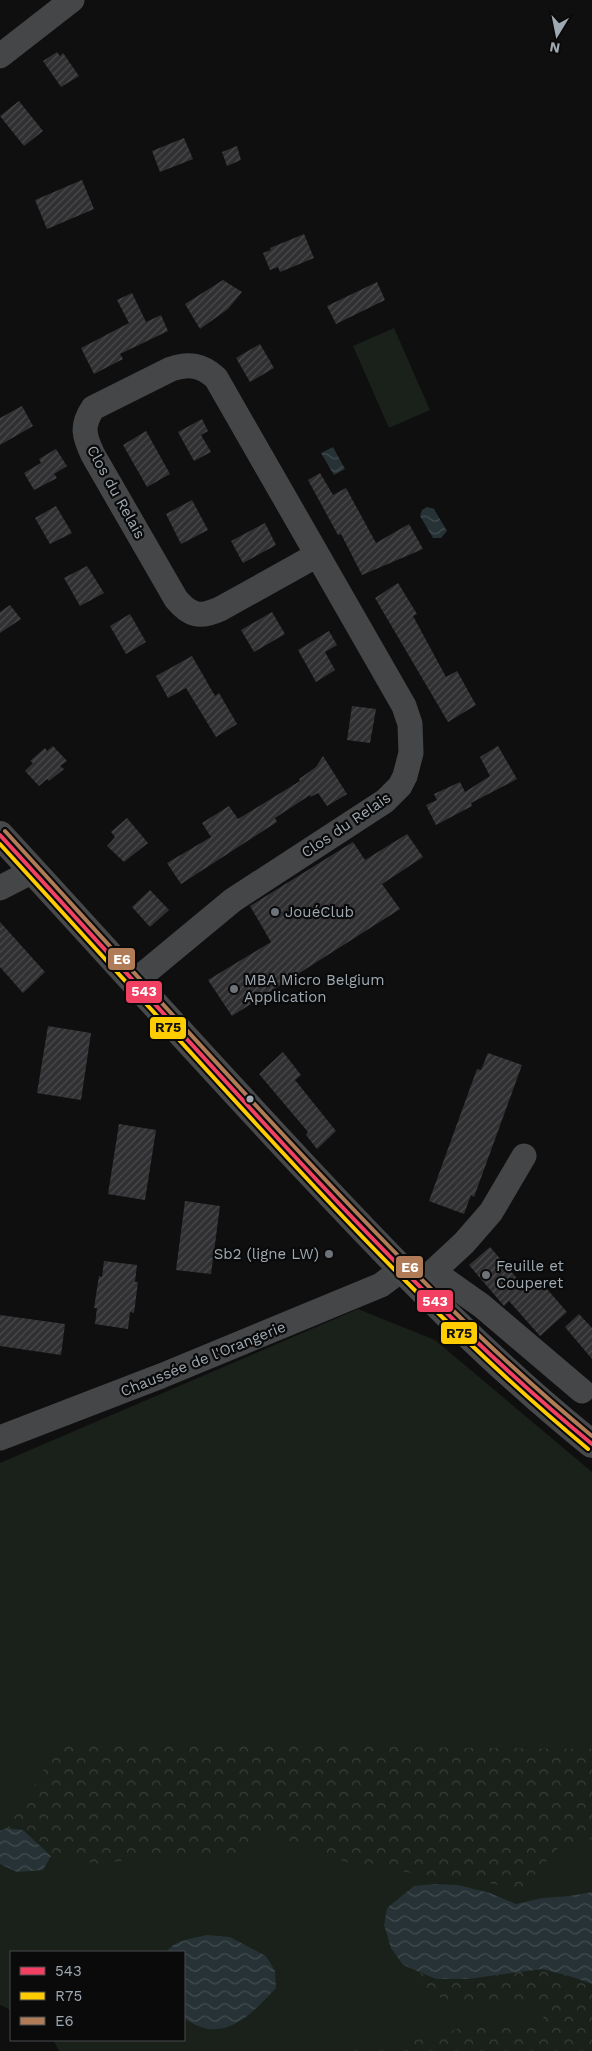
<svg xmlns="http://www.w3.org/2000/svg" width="592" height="2051" font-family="'Work Sans',sans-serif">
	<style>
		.green { fill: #1a201a }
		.forest { fill: url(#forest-crowns) }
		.water { fill: url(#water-waves) }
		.building { fill: url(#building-hatch) }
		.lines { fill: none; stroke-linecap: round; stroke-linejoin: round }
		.minor { stroke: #444648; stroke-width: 25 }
		.major { stroke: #46484a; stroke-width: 28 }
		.bus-1-casing { stroke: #0a0a0b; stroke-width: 8 }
		.bus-2-casing { stroke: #0a0a0b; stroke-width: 8 }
		.bus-3-casing { stroke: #0a0a0b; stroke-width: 8 }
		.bus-1 { stroke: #f24062; stroke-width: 4 }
		.bus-2 { stroke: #fc0; stroke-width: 4 }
		.bus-3 { stroke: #b07c57; stroke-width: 4 }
		.poi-dot { fill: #6d7379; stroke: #0a0a0b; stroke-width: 2 }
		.bus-dot { fill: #9fa9b2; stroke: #0a0a0b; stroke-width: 2 }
		.labels { text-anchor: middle; stroke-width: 4.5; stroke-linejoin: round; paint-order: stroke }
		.street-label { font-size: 15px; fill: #9fa9b2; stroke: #0a0a0b }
		.poi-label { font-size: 15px; fill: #9fa9b2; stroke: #0a0a0b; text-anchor: start }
		.line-badge { stroke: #0a0a0b; stroke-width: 2 }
		.badge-label { font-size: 14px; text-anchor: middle; font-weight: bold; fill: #fff }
		.pale-badge-label { font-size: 14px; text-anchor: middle; font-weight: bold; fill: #111 }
	</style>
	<defs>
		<pattern id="forest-crowns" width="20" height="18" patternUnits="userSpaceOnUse" patternTransform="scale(1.25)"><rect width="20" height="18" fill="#1a201a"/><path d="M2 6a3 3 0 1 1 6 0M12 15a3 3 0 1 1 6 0" fill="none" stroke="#383e39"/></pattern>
		<pattern id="water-waves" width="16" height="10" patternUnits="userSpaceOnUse" patternTransform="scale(1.25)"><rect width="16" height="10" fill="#263235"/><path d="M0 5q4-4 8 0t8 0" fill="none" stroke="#424d50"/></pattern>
		<pattern id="building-hatch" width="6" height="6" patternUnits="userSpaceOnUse" patternTransform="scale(1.25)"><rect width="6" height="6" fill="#303032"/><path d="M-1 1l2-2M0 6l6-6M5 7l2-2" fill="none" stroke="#4b4b4d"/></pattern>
	</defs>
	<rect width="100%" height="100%" fill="#0f0f10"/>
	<path class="green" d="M394 328 430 410 389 428 353 346Z
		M358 1309 435 1340 592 1472V2051H59L53 2040H184V1952H11V2010L0 2005V1463Z"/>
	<path class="forest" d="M228 1741 388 1747 592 1749V1839L559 1847 523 1888 354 1865 303 1845 266 1834 238 1854 203 1859 172 1855 99 1864 51 1856 23 1830 7 1828 61 1743Z
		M542 1969 569 1976 592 1984V2051H331L347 2045 378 2050 465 2027 537 2028 548 2010 530 2001 447 2000 415 1987 420 1973 436 1979H468Z"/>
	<path class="water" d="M333 447 345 469 334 475 321 453Z
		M427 507 434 509 447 531 441 538H433L420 516 422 510Z
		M7 1828 23 1830 51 1856 43 1870 17 1872 0 1864V1831Z
		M434 1884 458 1885 490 1893 516 1904 542 1898 570 1896 592 1892V1984L569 1976 542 1969 468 1979H436L403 1965 391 1948 384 1925 387 1908 414 1886Z
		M207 1935 230 1937 266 1956 275 1971 276 1988C250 2016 222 2046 184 2018V1952H167C173 1940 195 1938 207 1935Z"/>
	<path class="building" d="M57 52 60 56 63 53 79 76 61 87 43 61Z
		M19 101 43 131 24 146 0 116Z
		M184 138 193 159 160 172 152 151Z
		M237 146 241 160 227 166 222 152Z
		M82 180 94 209 47 229 35 200Z
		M304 234 314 258 280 272 278 267 270 270 263 253 271 250 270 248Z
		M223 280 242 292 228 309 200 329 185 304Z
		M377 282 385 300 336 324 327 306Z
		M132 293 146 322 161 315 168 331 120 354 123 359 94 374 81 348 129 323 117 300Z
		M260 344 274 368 250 382 236 358Z
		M22 406 33 426 0 445V418Z
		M202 419 208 431 201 435 211 452 194 461 178 432Z
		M146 431 170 474 147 487 123 445Z
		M56 449 67 466 54 474 57 478 34 490 24 473 41 463 39 459Z
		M320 473 333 495 346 488 376 543 409 524 423 549 362 575 341 534 338 535 308 480Z
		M192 500 208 530 181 544 166 514Z
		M56 506 72 533 50 544 35 518Z
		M265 523 276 545 243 563 231 541Z
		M87 566 104 593 80 606 64 578Z
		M398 583 417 614 413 616 446 677 457 671 476 705 448 722 375 598Z
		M10 605 21 619 0 633V612Z
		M272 612 285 634 254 652 241 630Z
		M130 614 146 642 126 654 110 626Z
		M329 631 337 645 325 652 335 670 316 682 298 650Z
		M192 656 215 696 219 693 237 724 216 737 186 688 168 698 156 676Z
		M352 706 376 709 370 743 347 740Z
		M53 746 67 761 60 766 64 769 49 781 47 779 39 786 25 771 33 763 30 761 45 748 47 751Z
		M498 746 517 779 471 803 472 806 436 825 426 805 437 800 434 794 460 782 465 792 490 776 480 757Z
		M323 756 347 794 327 806 318 793 311 797 310 795 275 818 277 822 181 884 167 863 211 837 202 823 229 806 238 819 300 781 299 779 316 767Z
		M127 818 148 843 124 862 107 846 115 837 111 832Z
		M407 834 423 857 382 884 400 909 232 1016 208 980 271 942 250 906 353 842 365 860Z
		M150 890 169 910 150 927 132 907Z
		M0 922 45 972 23 993 0 967Z
		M48 1026 91 1033 81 1100 37 1093Z
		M283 1052 301 1075 295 1080 336 1131 317 1149 306 1135 308 1132 259 1074Z
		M488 1053 522 1065 474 1197 471 1195 464 1214 429 1201 477 1069 481 1070Z
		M119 1124 156 1130 145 1200 108 1194Z
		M185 1201 220 1206 211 1274 176 1270Z
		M490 1247 527 1290 539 1280 567 1312 540 1336 509 1301 504 1306 469 1265Z
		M104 1261 137 1265 135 1282H138L134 1313 130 1312 128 1329 95 1324 97 1308H94L99 1276 102 1277Z
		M579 1314 592 1328V1359L565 1327Z
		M0 1315 65 1324 61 1355 0 1346Z"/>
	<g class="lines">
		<path class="minor" d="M0 56 72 0
			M0 888 33 871
			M134 982 233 900 385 801 400 786 405 776 411 753 410 724 404 706 216 378C202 365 189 363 171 369L93 408C81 426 84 436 93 455L176 599C190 616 200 618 220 609L317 555
			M434 1272 482 1306 582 1391
			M422 1282 464 1243 491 1212 524 1156
			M0 1438 161 1376 381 1285 401 1270"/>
		<path class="major" d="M0 835C104 948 207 1063 312 1175 400 1269 491 1363 592 1444"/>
		<g class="bus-1-casing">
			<path id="bus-1" d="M0 835C87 929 173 1024 260 1119 365 1233 472 1345 592 1444"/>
		</g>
		<g class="bus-2-casing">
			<path id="bus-2" d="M0 844C86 938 171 1032 258 1126 362 1239 469 1350 588 1449"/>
		</g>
		<g class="bus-3-casing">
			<path id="bus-3" d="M5 831C99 934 193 1038 288 1140 385 1244 483 1346 592 1436"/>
		</g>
		<use href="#bus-1" class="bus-1"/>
		<use href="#bus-2" class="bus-2"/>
		<use href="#bus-3" class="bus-3"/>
	</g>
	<g class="poi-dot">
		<circle cx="275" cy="912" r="5"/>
		<circle cx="234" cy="989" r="5"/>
		<circle cx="329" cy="1254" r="5"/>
		<circle cx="486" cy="1275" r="5"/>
	</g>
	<circle class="bus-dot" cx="250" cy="1099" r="4.5"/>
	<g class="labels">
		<g class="street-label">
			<text transform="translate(116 492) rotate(61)" y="5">Clos du Relais</text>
			<text transform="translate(346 825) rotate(-34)" y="5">Clos du Relais</text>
			<text transform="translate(203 1359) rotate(-22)" y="5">Chaussée de l'Orangerie</text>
		</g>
		<g class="poi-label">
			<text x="285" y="917">JouéClub</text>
			<text x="244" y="985">MBA Micro Belgium<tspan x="244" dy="17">Application</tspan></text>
			<text x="319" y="1259" text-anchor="end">Sb2 (ligne LW)</text>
			<text x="496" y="1271">Feuille et<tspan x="496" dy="17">Couperet</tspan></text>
		</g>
	</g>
	<g class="line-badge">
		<rect x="107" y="947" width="29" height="24" rx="5" fill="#b07c57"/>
		<rect x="125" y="980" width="38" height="24" rx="5" fill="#f24062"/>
		<rect x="149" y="1016" width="38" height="24" rx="5" fill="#fc0"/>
		<rect x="395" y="1255" width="29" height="24" rx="5" fill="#b07c57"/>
		<rect x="416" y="1289" width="38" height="24" rx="5" fill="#f24062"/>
		<rect x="440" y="1321" width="38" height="24" rx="5" fill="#fc0"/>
	</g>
	<g class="badge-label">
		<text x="122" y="964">E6</text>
		<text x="144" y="996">543</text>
		<text x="410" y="1272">E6</text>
		<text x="435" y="1306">543</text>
	</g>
	<g class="pale-badge-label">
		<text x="168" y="1032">R75</text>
		<text x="459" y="1338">R75</text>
	</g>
	<rect x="10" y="1951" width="175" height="90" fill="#0a0a0b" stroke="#464a4e"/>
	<rect x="20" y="1967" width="25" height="8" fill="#f24062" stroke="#464a4e"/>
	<text x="55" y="1976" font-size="15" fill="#9fa9b2">543</text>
	<rect x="20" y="1992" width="25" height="8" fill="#ffcc00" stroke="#464a4e"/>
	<text x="55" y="2001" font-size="15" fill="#9fa9b2">R75</text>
	<rect x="20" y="2017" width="25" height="8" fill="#b07c57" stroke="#464a4e"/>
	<text x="55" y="2026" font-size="15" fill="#9fa9b2">E6</text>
	<g transform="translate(557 35) rotate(190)" stroke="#0a0a0b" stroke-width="4" paint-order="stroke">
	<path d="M0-4L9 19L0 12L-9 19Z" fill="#9fa9b2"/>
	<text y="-8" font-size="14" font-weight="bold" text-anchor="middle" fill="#9fa9b2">N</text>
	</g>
</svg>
